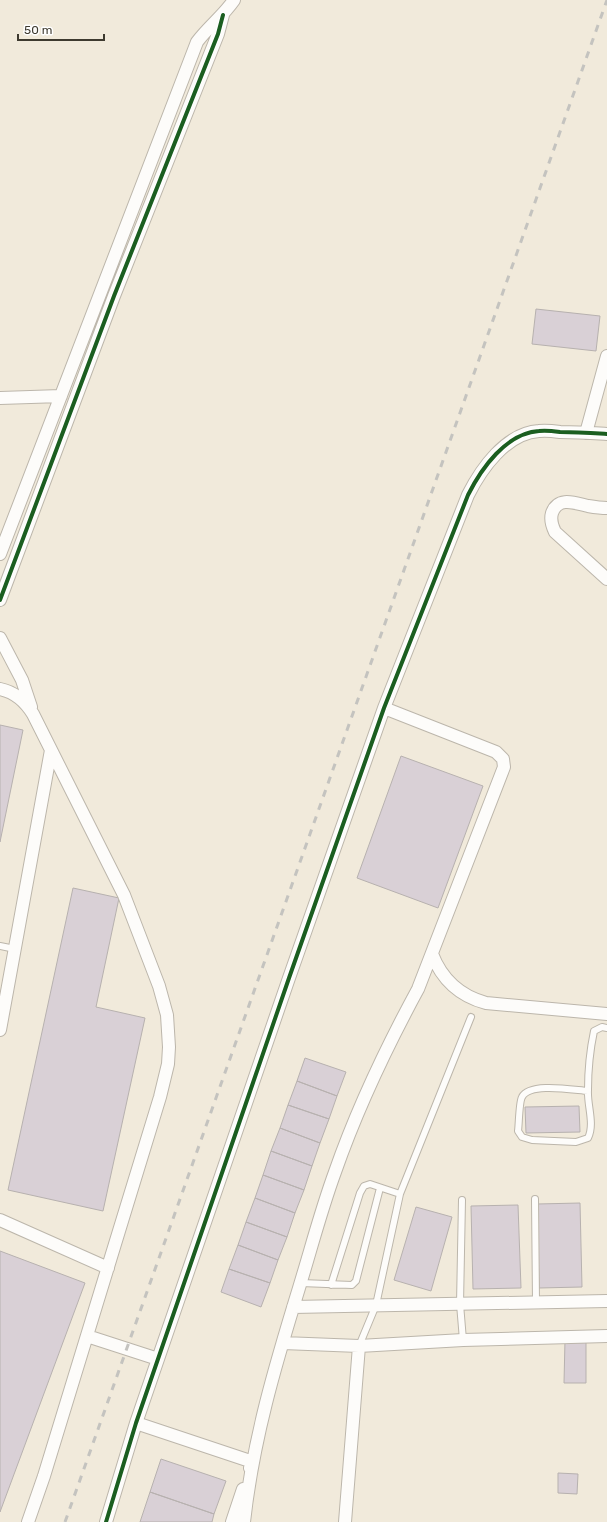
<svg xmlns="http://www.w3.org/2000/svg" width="607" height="1522" font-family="Rubik,sans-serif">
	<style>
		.building { fill: #d9d0d6; stroke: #b7b1af }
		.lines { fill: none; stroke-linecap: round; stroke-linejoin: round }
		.lane-casing { stroke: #bcb6ab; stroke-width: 8 }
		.street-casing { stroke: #bcb6ab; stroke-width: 14 }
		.lane { stroke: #fdfcfa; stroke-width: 6 }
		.street { stroke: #fdfcfa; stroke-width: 12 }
		.rail { stroke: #c4c3bf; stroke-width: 3; stroke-dasharray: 7 7; stroke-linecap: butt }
		.cycleway-casing { stroke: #fff; stroke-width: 6 }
		.cycleway { stroke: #1b5e20; stroke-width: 4 }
	</style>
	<rect width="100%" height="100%" fill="#f1eadb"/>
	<path class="building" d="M536 309 600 316 596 351 532 344Z
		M0 725 23 730 0 842Z
		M401 756 483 786 438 908 357 878Z
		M73 888 119 898 96 1007 145 1018 103 1211 8 1190Z
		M305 1058 346 1072 337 1096 297 1081Z
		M297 1081 337 1096 329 1119 288 1105Z
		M288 1105 329 1119 320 1143 280 1128Z
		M579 1106 580 1132 526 1133 525 1107Z
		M280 1128 320 1143 312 1166 271 1151Z
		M271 1151 312 1166 304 1190 263 1175Z
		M263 1175 304 1190 295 1213 255 1198Z
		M255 1198 295 1213 287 1237 246 1222Z
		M580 1203 582 1287 539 1288 537 1204Z
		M518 1205 521 1288 473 1289 471 1206Z
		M416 1207 452 1217 431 1291 394 1280Z
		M246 1222 287 1237 278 1260 238 1245Z
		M238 1245 278 1260 270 1283 229 1269Z
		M0 1251 85 1283 0 1512Z
		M229 1269 270 1283 261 1307 221 1292Z
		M565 1340H586V1383H564Z
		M161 1459 226 1481 214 1514 150 1492Z
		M558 1473 578 1474 577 1494 558 1493Z
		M150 1492 214 1514 212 1522H140Z"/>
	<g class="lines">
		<g class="lane-casing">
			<path id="lane" d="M0 946 15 949
				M588 1091C573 1090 530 1082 522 1097 519 1102 519 1125 518 1131L522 1137 532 1140 576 1142 588 1138C595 1124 587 1105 588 1090 588 1070 590 1050 594 1031L602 1027 607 1028
				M535 1199 536 1302
				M462 1200 460 1304 463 1340
				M301 1283 352 1285 356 1281 380 1188
				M331 1285 360 1193 364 1186 370 1184 400 1194
				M359 1346 376 1305 400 1194 471 1017"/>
		</g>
		<g class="street-casing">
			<path id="street" d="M0 398 61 396
				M586 433 607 356
				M607 508C600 508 594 507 588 506 575 503 558 496 552 513 550 520 552 526 555 532L607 579
				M0 554 197 42C209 26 223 16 234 0
				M0 600 114 296 218 34 223 15
				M0 638 22 680 31 707
				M0 689C15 692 25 701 33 714L124 895 159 986 167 1015 169 1047 168 1064 160 1097 44 1476 28 1522
				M432 954C442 980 460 996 486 1003L607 1014
				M0 1030 51 750
				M0 1220 108 1268
				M293 1307 607 1301
				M87 1336 158 1359
				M283 1343 359 1346 463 1340 607 1336
				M136 1423 253 1462 250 1468
				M106 1522 136 1423 289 978 384 708 468 495C481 469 506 433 539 431 546 430 553 431 560 432 576 432 591 433 607 434
				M232 1522 243 1489
				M244 1522C253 1440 275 1366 299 1288 311 1249 321 1210 335 1172 357 1109 386 1048 418 989L504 767 503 759 496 752 384 708
				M345 1522 359 1346"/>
		</g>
		<use href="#lane" class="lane"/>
		<use href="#street" class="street"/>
		<path class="rail" d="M65 1522 607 0"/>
		<g class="cycleway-casing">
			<path id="cycleway" d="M0 600 114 296 218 34 223 15
				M106 1522 136 1423 289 978 384 708 468 495C481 469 506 433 539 431 546 430 553 431 560 432 576 432 591 433 607 434"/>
		</g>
		<use href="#cycleway" class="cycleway"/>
	</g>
	<path d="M18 34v6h86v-6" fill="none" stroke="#3e3a2f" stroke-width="2"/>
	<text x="24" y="34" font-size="12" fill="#3e3a2f" stroke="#ffffff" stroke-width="3" paint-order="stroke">50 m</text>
</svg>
